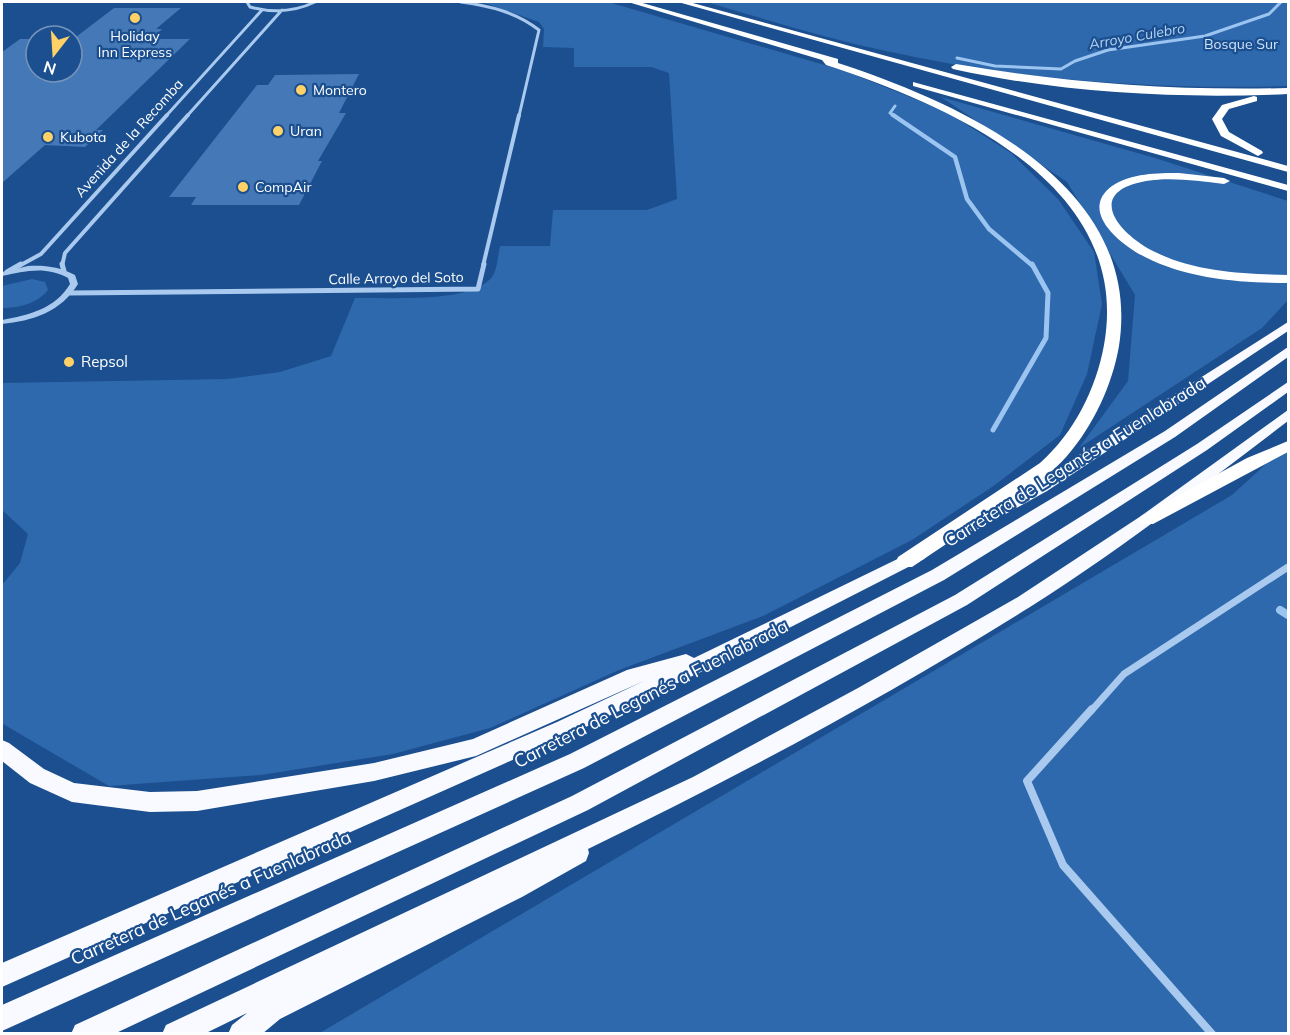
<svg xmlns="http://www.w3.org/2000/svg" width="1290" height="1035" font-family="Mulish,sans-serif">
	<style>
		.green { fill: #2e69ad }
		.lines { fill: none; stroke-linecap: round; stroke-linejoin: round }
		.stream-far3 { stroke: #9cc4f0; stroke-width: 3 }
		.stream-far2 { stroke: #9cc4f0; stroke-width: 4.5 }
		.stream-far1 { stroke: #9cc4f0; stroke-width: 5 }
		.stream { stroke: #9cc4f0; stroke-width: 8 }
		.building { fill: #4478b7 }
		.minor-far4 { stroke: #a9c9ee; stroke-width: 3 }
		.minor-far3 { stroke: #a9c9ee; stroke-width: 4 }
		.minor-far2 { stroke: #a9c9ee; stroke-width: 5 }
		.minor-far1 { stroke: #a9c9ee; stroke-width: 7 }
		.minor { stroke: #a9c9ee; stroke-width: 8 }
		.tertiary { fill: #a9c9ee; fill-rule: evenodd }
		.trunk { fill: #f8faff; fill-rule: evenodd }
		.motorway { fill: #fff; fill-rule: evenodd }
		.poi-dot { fill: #ffd166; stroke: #1b4f8f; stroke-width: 2 }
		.labels { text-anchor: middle; stroke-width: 4.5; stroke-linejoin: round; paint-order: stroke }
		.far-poi-label { font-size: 14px; fill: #fff; stroke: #1b4f8f; text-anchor: start }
		.far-water-label { font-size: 14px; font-style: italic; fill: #b5d3f5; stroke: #1b4f8f }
		.far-park-label { font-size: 14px; fill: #cfe3fa; stroke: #1b4f8f }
		.far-street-label { font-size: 14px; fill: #fff; stroke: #1b4f8f }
		.poi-label { font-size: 15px; fill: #fff; stroke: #1b4f8f; text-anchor: start }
		.near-street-label { font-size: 18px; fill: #fff; stroke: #1b4f8f }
	</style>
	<rect width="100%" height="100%" fill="#1b4f8f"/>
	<path class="green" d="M482 2H608L845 71 947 112 1011 153 1058 199 1094 252 1102 304 1087 374 1060 435 995 485 912 540 763 616 619 670 490 728 393 754 261 775 109 786 3 724 2 585 20 563 28 534 2 510V383L227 379 280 372 331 356 355 298C388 297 471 304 492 277 497 271 498 255 500 246H550L553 210H647L677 199 669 73 651 67H574V48L543 47 544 29 539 22Z
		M706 2H1288V86C1154 90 1017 80 886 51 825 38 765 19 706 2Z
		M941 97 1155 158 1288 201V300L1262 328 1079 448 1128 381 1135 295 1067 182Z
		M32 279 45 282 48 290C37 304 18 308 2 308V286Z
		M1288 444V1033L318 1034 1232 495Z"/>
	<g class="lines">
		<path class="stream-far3" d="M957 58 995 66 1061 69 1075 61 1108 50 1205 36 1269 14 1281 2
			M895 116 890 113 895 106"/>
		<path class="stream-far2" d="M893 115 955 157 967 199 989 229 1033 266"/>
		<path class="stream-far1" d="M993 430 1046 338 1048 293 1032 264"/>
		<path class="stream" d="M1280 610 1288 615"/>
	</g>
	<path class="building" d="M114 8H181L156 29H162L152 39H190L96 130H103L85 147 45 145 2 183V52L20 39H36V72H72V40Z
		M359 74 339 113H346L318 161H322L299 205H191L196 197H169L257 85H268L275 75Z"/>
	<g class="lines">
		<path class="minor-far4" d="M247 2 250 7C272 13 294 12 315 2
			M461 2C490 6 516 12 539 30L519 116
			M166 116 262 10
			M187 116 282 10"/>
		<path class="minor-far3" d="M19 266 41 254 167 115
			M62 266 65 253 188 115
			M483 266 519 115"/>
		<path class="minor-far2" d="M62 264 64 271
			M7 272 21 264
			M70 293 478 289 484 264"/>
		<path class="minor-far1" d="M1091 711 1124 674 1288 567"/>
		<path class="minor" d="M1092 709 1027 781 1063 865 1212 1034"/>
		<path class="tertiary" d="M28 266C45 265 60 267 75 275L78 284C61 312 32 321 2 324V320C29 315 55 309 70 284L68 278C46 266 25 271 2 276V272Z"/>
		<path class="trunk" d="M1288 322V331L1047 491 975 531H963L961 527 963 523 1035 483Z
			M1288 347V357L1175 437 944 580 584 768 2 1031V1005L570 754 932 570 1165 431Z
			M1288 382V392L1207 450 967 605 588 810 114 1034H71L75 1025 572 796 955 595 1197 444Z
			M1288 410V421C1204 485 1120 550 1030 607 888 696 739 776 588 849L589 853 586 861 522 897 280 1019 262 1034H228L232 1025 247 1013 204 1034H162L166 1025 693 777 858 688 1018 597 1141 516Z
			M918 549 924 551 927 555 924 559 732 657 571 734 2 987V963L557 722 644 681 476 756 374 781 197 811 150 812 72 802 30 783 2 761V740L9 743 44 769 74 783 150 792 197 791 374 763 473 739 627 670 686 654 694 658Z"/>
		<path class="motorway" d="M628 2H639L838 59V63C963 104 1144 185 1119 346 1112 386 1093 426 1067 456 1050 476 1027 489 1006 504 975 525 943 546 912 567H898L896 562 898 557 1040 463C1074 433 1096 389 1104 345 1133 184 949 105 826 65L822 60Z
			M678 2H689L1288 166V172Z
			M956 64C1066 83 1176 91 1288 88V94C1178 99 1061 93 953 69L951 67Z
			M913 82 1288 185V191L913 86Z
			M1254 96 1257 97V101L1229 109 1222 119 1229 132 1262 151 1263 153 1258 156 1221 136 1212 119 1222 105Z
			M1179 173 1224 178 1230 181 1224 184C1198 181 1172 177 1146 181 1084 192 1118 233 1153 251 1194 272 1243 274 1288 275V283C1241 283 1188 279 1145 257 1121 245 1078 211 1112 186 1131 173 1158 173 1179 173Z
			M1288 441V452L1153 524H1141L1138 520 1141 516 1247 458Z"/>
	</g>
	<g class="poi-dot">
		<circle cx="135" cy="18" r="6"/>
		<circle cx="301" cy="90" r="6"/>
		<circle cx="278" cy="131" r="6"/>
		<circle cx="48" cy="137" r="6"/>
		<circle cx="243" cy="187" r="6"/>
		<circle cx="69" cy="362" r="6"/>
	</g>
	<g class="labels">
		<g class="far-poi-label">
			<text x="135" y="41" text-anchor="middle">Holiday<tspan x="135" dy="16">Inn Express</tspan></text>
			<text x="313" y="95">Montero</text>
			<text x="290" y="136">Uran</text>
			<text x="60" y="142">Kubota</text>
			<text x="255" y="192">CompAir</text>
		</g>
		<g class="far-water-label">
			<text transform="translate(1137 36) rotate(-10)" y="5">Arroyo Culebro</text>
		</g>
		<g class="far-park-label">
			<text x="1241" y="49">Bosque Sur</text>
		</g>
		<g class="far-street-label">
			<text transform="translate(129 138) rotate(-48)" y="5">Avenida de la Recomba</text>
			<text transform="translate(396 278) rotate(-1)" y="5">Calle Arroyo del Soto</text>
		</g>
		<g class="poi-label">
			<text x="81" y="367">Repsol</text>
		</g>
		<g class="near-street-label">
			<text transform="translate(1075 462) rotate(-32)" y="6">Carretera de Leganés a Fuenlabrada</text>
			<text transform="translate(651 694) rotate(-27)" y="6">Carretera de Leganés a Fuenlabrada</text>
			<text transform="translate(211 898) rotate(-24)" y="6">Carretera de Leganés a Fuenlabrada</text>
		</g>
	</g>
	<rect width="1290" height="1035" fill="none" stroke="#ffffff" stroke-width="6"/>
	<g transform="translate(54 54) rotate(197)"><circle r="28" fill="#1b4f8f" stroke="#7695bc" stroke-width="1.5"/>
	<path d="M0-4.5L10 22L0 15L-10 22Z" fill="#ffd166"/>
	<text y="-9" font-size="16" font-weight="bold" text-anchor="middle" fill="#ffffff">N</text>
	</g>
</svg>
